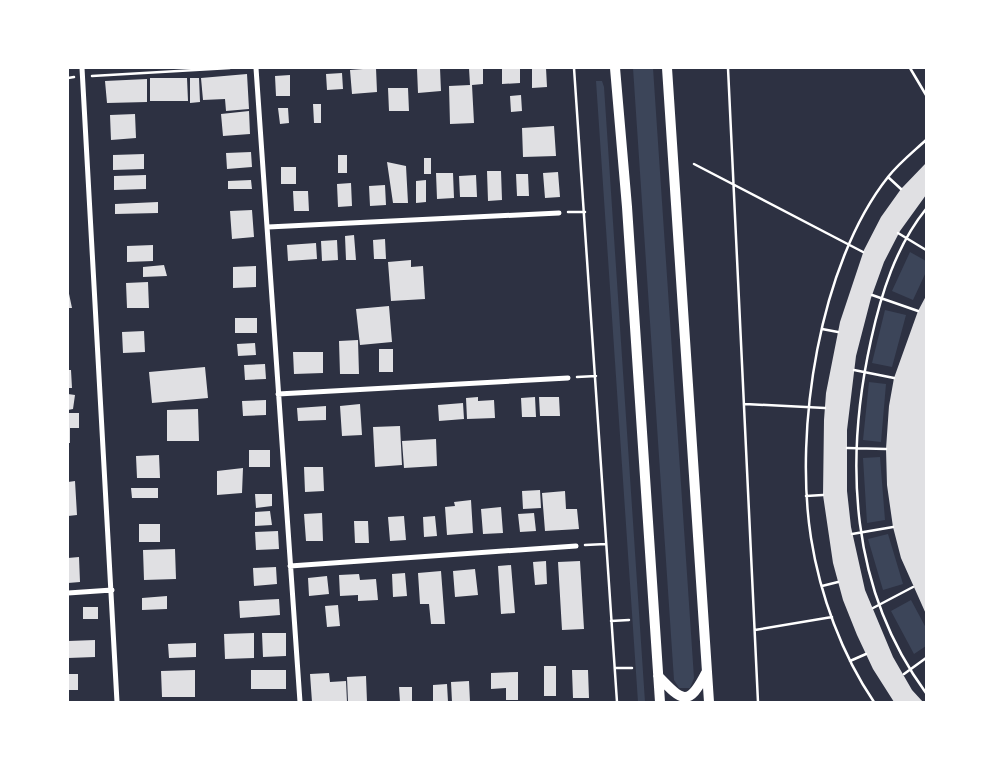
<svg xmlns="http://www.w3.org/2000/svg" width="994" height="770" font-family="Lato,sans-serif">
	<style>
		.green { fill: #3c4559 }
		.building { fill: #e0e0e3 }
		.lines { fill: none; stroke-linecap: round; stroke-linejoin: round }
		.path { stroke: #fff; stroke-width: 2.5 }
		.minor { stroke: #fff; stroke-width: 5 }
		.secondary { stroke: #fff; stroke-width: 10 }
	</style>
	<rect width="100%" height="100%" fill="#2d3142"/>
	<path class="green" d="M633 68H653L694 678 690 688H679L674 680Z
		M596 81H602L604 87 645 702H638Z
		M910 252 926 261V272L913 300 892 291Z
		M885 310 906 315 892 367 872 363Z
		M869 382 886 384 881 442 863 440Z
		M880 457 885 520 867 523 863 458Z
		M888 534 903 584 883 590 868 539Z
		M911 600 926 628V646L914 654 891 611Z"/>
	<path class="building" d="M376 68 377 92 352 94 350 70Z
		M440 68 441 91 418 93 417 69Z
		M469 68H483V84L472 85 474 123 450 124 449 86 470 85Z
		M502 68H520V83L502 84Z
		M532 68H546L547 87 532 88Z
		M342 73 343 89 327 90 326 74Z
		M247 74 249 109 226 111 225 99 203 100 201 78Z
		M290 75V96H276L275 76Z
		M150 78H187L188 101H150Z
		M190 78H199L200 102 190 103Z
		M147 79V102L107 103 105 81Z
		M388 88H408L409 111H389Z
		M521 95 522 111 511 112 510 96Z
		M313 104H321V123H314Z
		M278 108H288L289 123 280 124Z
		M249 111 250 134 223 136 221 114Z
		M135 114 136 138 111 140 110 115Z
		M554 126 556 156 523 157 522 128Z
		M251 152 252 167 227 169 226 153Z
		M144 154V169L113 170V155Z
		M338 155H347V173H338Z
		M424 158H431V174H424Z
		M387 162 406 166 408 203H393Z
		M926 163V195L900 231 884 262 871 298 856 356 847 430V491L851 527 865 590 893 657 912 690 923 702H894L873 669 857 635 843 600 833 563 823 495 824 420 826 393 840 322 864 250 881 217 901 189Z
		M281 167H296V184H281Z
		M487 171H501L502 200 488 201Z
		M558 172 560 197 545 198 543 173Z
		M436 173H453L454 198 437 199Z
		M516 174H528L529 196H517Z
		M146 175V189L114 190V176Z
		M476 175 477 197H460L459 176Z
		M251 180 252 189H228V181Z
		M426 180V202L416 203V181Z
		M351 183 352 206 338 207 337 184Z
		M385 185 386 205 370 206 369 186Z
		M293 191H308L309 211H294Z
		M158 202V213L115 214V204Z
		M252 210 254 237 232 239 230 211Z
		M354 235 356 260H346L345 236Z
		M385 239 386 259H374L373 240Z
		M337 240 338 260 322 261 321 241Z
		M316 243 317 259 288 261 287 245Z
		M153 245V261L127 262V246Z
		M411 260V267L423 266 425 299 391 301 388 262Z
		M164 265 167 276 143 277V267Z
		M256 266V287L233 288V267Z
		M148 282 149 308H127L126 283Z
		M68 289 72 308H68Z
		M926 296V614L901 558 893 527 887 485 886 449 889 406 894 378 918 311Z
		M389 306 392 342 360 345 356 309Z
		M235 318H257V333H235Z
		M144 331 145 352 123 353 122 332Z
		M358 340 359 374H340L339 341Z
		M255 343 256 355 238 356 237 344Z
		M379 349H393V372H379Z
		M293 352H323V373L294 374Z
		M265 364 266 379 245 380 244 365Z
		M205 367 208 398 152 403 149 372Z
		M68 370H71L72 388H68Z
		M68 394 75 395 73 409 68 410Z
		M478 397V401L494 400 495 418 467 419 466 398Z
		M535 397 536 417H522L521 398Z
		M539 397H559L560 416H540Z
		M266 400V415L243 416 242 401Z
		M463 403 464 419 439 421 438 405Z
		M360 404 362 435 342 436 340 406Z
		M326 406V420L298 421 297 408Z
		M198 409 199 441H167V410Z
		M68 413H79V428H70V443H68Z
		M400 426 402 465 375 467 373 427Z
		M436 439 437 466 404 468 402 441Z
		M249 450H270V467H249Z
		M159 455 160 478H137L136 456Z
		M304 467H323L324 491 305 492Z
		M243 468 242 493 217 495V471Z
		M75 481 77 515 68 516V482Z
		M131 488H158V498H132Z
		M540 490 541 508 523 509 522 491Z
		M565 491 566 509H577L579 529 545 531 542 493Z
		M255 494H272V506L256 508Z
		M471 500 473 533 447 535 445 507 455 506 454 502Z
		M501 507 503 533 483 534 481 509Z
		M270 511 272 525 255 526V512Z
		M322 513 323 541H306L304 514Z
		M534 513 536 531 520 532 518 514Z
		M404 516 406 540 390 541 388 517Z
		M435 516 437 536 424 537 423 517Z
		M354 521H368L369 543H355Z
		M139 524H160V542H139Z
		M278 531 279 549 256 550 255 532Z
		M175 549 176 579 144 580 143 550Z
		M79 557 80 582 68 583V558Z
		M546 561 547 584 535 585 533 562Z
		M580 561 584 629 562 630 558 562Z
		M511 565 515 613 501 614 498 566Z
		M276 567 277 584 254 586 253 568Z
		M475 569 478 595 455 597 453 571Z
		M441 571 445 624H431L429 604H420L418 573Z
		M405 573 407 596 393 597 392 574Z
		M359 574 360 580 376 579 378 600 358 601V595L340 596 339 575Z
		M327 576 329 594 309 596 308 578Z
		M167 596V609L142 610V598Z
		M279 599 280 615 240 618 239 601Z
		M338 605 340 626 327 627 325 606Z
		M83 607H98V619H83Z
		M254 633V658L225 659 224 634Z
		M262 633H286V656L263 657Z
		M95 640V657L68 658V641Z
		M196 643V657L169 658 168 644Z
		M544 666H556V696H544Z
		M195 670V697H162L161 671Z
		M251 670H286V689H251Z
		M572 670H588L589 698H573Z
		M518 672V700H506V688L491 689V673Z
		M329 673 330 682 346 681 347 702H312L310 674Z
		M68 674H78V690H68Z
		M366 676 367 702H348L347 677Z
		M469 681 470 702H452L451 682Z
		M447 684 448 702H433V685Z
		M399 687H412V702H400Z"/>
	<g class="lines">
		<path class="path" d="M574 68 617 702
			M728 68 758 702
			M910 68 926 95
			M92 76 230 68
			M68 78 74 77
			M694 164 863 252
			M888 177 901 189
			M926 209C896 246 881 294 871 340 844 462 850 589 926 693
			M568 212H585
			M898 233 926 250
			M872 295 918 311
			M822 329 838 332
			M854 370 894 378
			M577 377 596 376
			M745 404 825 408
			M847 448 886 449
			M806 496 823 495
			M852 534 893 527
			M585 545 606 544
			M822 586 838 582
			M873 608 913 587
			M611 621 629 620
			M755 630 832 617
			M850 661 866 654
			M615 668H632
			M904 674 926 658
			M874 702C842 655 820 595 811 538 794 430 819 264 888 177 899 163 913 152 926 140"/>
		<path class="minor" d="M82 68 117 702
			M256 68 300 702
			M268 227 559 213
			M278 394 568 378
			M290 566 576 546
			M68 593 112 590"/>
		<path class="secondary" d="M615 68 627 207 660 702
			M667 68 709 702
			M658 676C682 701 688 708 706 673"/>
	</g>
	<rect width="994" height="770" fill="none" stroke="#ffffff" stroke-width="138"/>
</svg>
